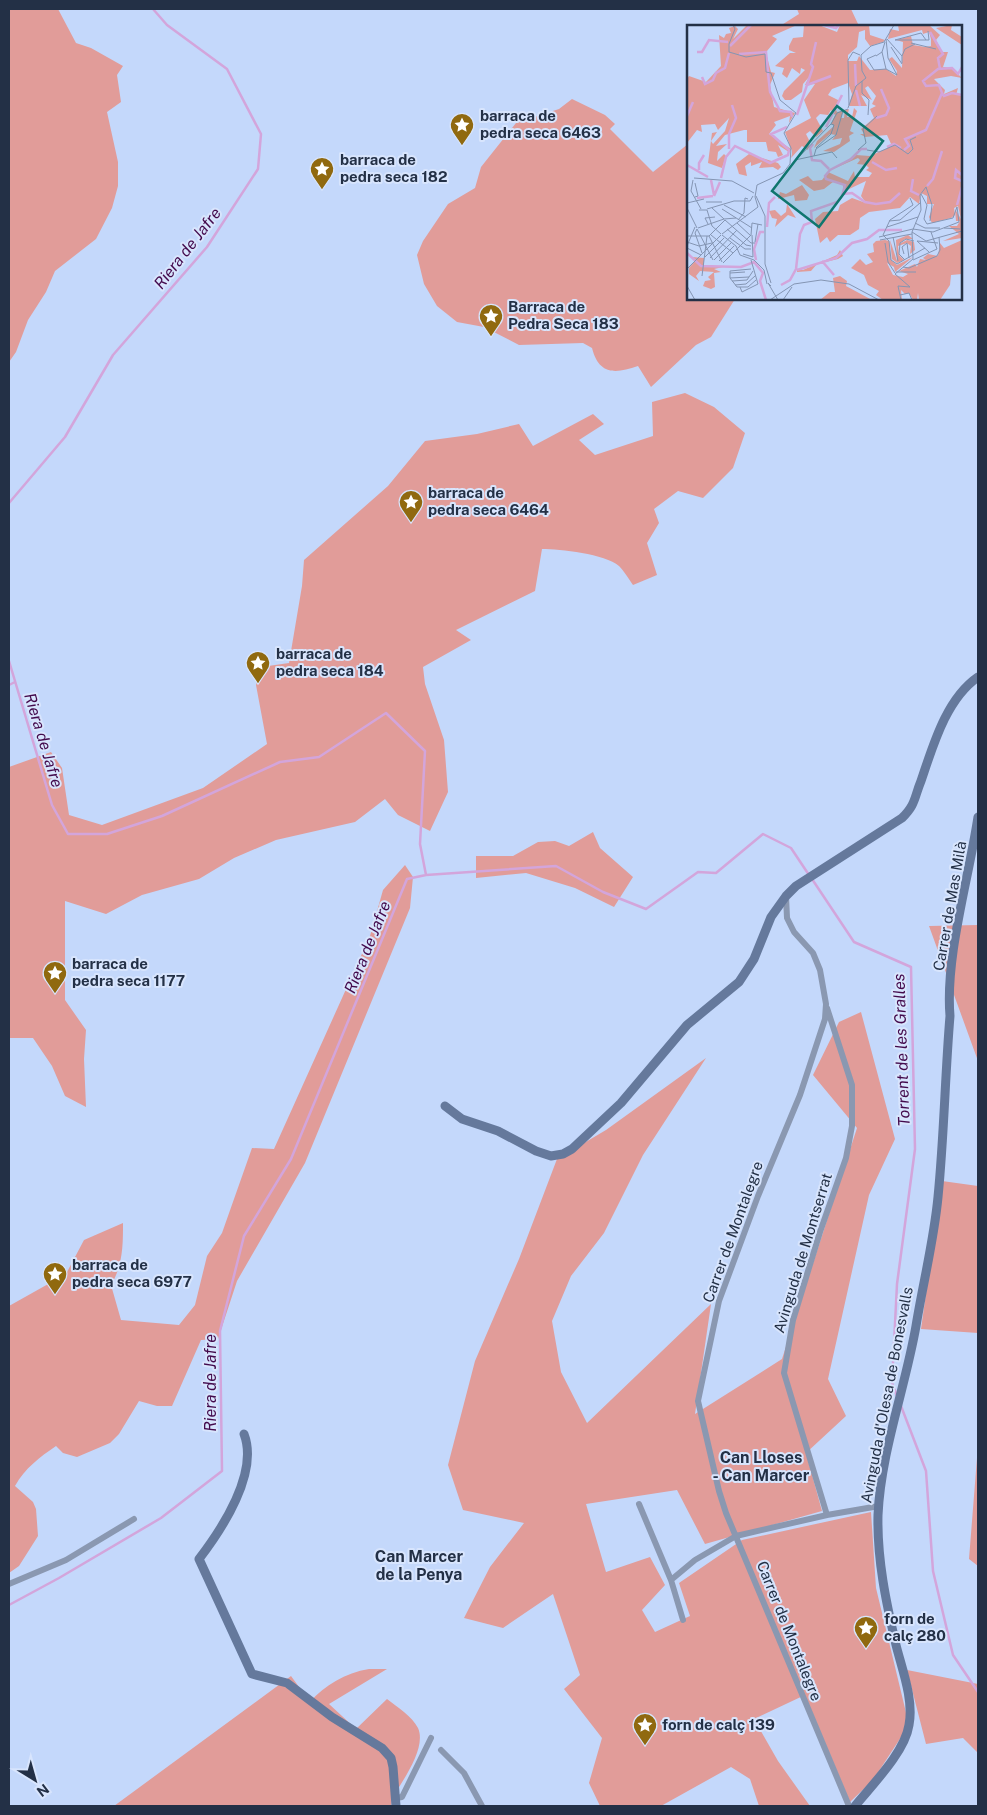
<svg xmlns="http://www.w3.org/2000/svg" width="987" height="1815" font-family="'Public Sans',sans-serif">
	<style>
		.green { fill: #e19c99 }
		.lines { fill: none; stroke-linecap: round; stroke-linejoin: round }
		.stream { stroke: #d3a5db; stroke-width: 2.5 }
		.street { stroke: #8a98b1; stroke-width: 6 }
		.secondary { stroke: #65799c; stroke-width: 9 }
		.labels { text-anchor: middle; stroke-width: 4; stroke-linejoin: round; paint-order: stroke }
		.poi-label { font-size: 15px; font-weight: bold; fill: #233046; stroke: #d8e5fd; text-anchor: start }
		.street-label { font-size: 15px; fill: #233046; stroke: #d8e5fd }
		.water-label { font-size: 16px; font-style: italic; fill: #430a4c; stroke: #d8e5fd }
		.neighbourhood-label { font-size: 16px; font-weight: bold; fill: #233046; stroke: #d8e5fd }
		.inset-river { fill: none; stroke: #d3a5db; stroke-width: 2.5 }
		.inset-road { fill: none; stroke: #8495b3; stroke-width: 1 }
		.view { fill: #0f766e; fill-opacity: 0.15; stroke: #0f766e; stroke-width: 2.5 }
		.inset-edge { fill: none; stroke: #233046; stroke-width: 2.5 }
	</style>
	<rect width="100%" height="100%" fill="#c4d8fb"/>
	<path class="green" d="M9 9H58L76 43 91 48 123 66 117 75 121 102 107 112 118 162V186L112 208 96 239 55 271 46 292 28 320 16 352 9 362Z
		M797 9H851L859 26H780L799 14Z
		M572 99 605 115 615 124 610 129 653 172 688 144V299H735L711 337 696 345 651 387 638 366C615 374 599 375 592 348L583 343 519 345 484 327 457 322 437 306 424 284 417 255 423 241 448 204 475 188 481 167 516 123 559 109Z
		M685 393 714 407 745 433 733 468 703 498 678 491 654 509 659 523 647 543 657 575 633 585C629 579 624 571 619 566 605 554 560 549 542 549L535 591 456 630 471 640 423 667 425 684 444 740 448 792 430 831 398 815 385 799 355 822 276 840 234 858 199 879 142 895 106 914 65 901V1000L86 1030 84 1059 86 1107 65 1096 52 1066 33 1038H9V767L51 752 62 768 69 815 102 825 203 788 267 744 256 685 261 667 289 663 302 586 304 560 388 486 425 441 477 434 519 424 533 446 593 414 604 424 579 440 595 455 653 436 652 402Z
		M593 832 600 848 633 877 614 907 575 888 526 873 476 878V856H513L538 842 555 841 569 846Z
		M405 865 413 877 410 908 305 1163 237 1281 218 1339 201 1340 172 1406H157L139 1401 119 1434 110 1443 77 1457 63 1453 56 1446C40 1457 25 1468 15 1486L33 1502 36 1509 38 1536 19 1566 9 1573V1306L66 1274 84 1240 123 1223C123 1245 123 1265 111 1285L121 1320 179 1325 195 1305 207 1256 222 1233 252 1148 274 1149 370 936 383 890Z
		M978 925V1061L929 926Z
		M861 1012 895 1139 869 1195 828 1379 846 1416 806 1453 822 1511 705 1544 677 1490 586 1504 606 1572 650 1557 665 1585 642 1610 655 1632 690 1616 679 1583 742 1540 871 1512 876 1588 909 1725 873 1780 850 1802 805 1695 754 1719 778 1761 810 1806H759L750 1779 731 1767 661 1806H600L589 1783 602 1738 564 1689 580 1675 553 1594 503 1628 464 1618 490 1567 524 1523 463 1510 448 1465 475 1361 519 1259 557 1159 606 1130 706 1058 643 1155 604 1233 571 1276 552 1321 561 1372 587 1423 711 1304 695 1414 782 1359 857 1128 813 1075 839 1022Z
		M942 1181 978 1186V1333L921 1329Z
		M977 1458 978 1459V1566L969 1559Z
		M369 1669H387L329 1704 356 1729 387 1699C397 1707 412 1716 418 1728 427 1748 402 1781 392 1799L391 1806H114L291 1676 310 1702C325 1685 345 1673 369 1669Z
		M907 1670 978 1684V1753L963 1738 926 1744Z"/>
	<g class="lines">
		<path class="stream" d="M9 503 65 437 113 355 207 247 258 169 261 134 227 69 167 25 153 9
			M9 661 52 805 68 834H107L162 816 280 762 319 757 386 713 425 751 420 844 426 875 407 879 291 1159 244 1236 220 1331 222 1471 161 1518 59 1578 9 1605
			M9 685 15 682
			M426 875 556 866 603 892 646 909 698 872 716 873 763 834 791 848 809 875
			M812 879 854 942 911 967 915 1149 897 1284 892 1383 897 1396
			M901 1406 926 1471 933 1571 953 1655 978 1692"/>
		<path class="street" d="M786 896 787 918 794 932 813 953 820 970 826 1004 825 1019 800 1095 758 1196 719 1301 698 1401 719 1491 726 1513 849 1806
			M827 1008 852 1085V1126L846 1158 820 1232 793 1320 784 1373 827 1515 879 1506
			M639 1504 671 1580 683 1620
			M671 1580 695 1560 736 1536 827 1515
			M9 1584 66 1560 134 1519
			M441 1750 464 1773 482 1806
			M396 1798 402 1797 431 1738"/>
		<path class="secondary" d="M445 1106 462 1119 498 1131 536 1151 551 1156 563 1154 572 1149 621 1103 687 1025 739 982 754 959 771 917 786 896 796 886 902 818C916 804 914 798 921 781 933 746 946 699 978 677
			M244 1434C259 1473 222 1529 199 1559L252 1674 287 1683 332 1717 382 1748 391 1758 393 1767 396 1806
			M855 1806C872 1785 905 1752 909 1725 914 1700 902 1669 896 1645 886 1602 877 1559 878 1515 881 1451 905 1389 916 1326 923 1283 934 1240 938 1197 944 1137 945 1076 950 1016 945 956 969 878 978 817"/>
	</g>
	<defs>
		<g id="sight-pin" transform="scale(1.25)"><path d="M0 17L-7.5 6A9.5 9.5 0 1 1 7.5 6Z" fill="#90690f" stroke="#d8e5fd"/><path d="M0-6L1.8-2.2L6-1.7L2.9 1.2L3.7 5.4L0 3.3L-3.7 5.4L-2.9 1.2L-6-1.7L-1.8-2.2Z" fill="#fff"/></g>
	</defs>
	<g fill-rule="evenodd">
		<use href="#sight-pin" x="462" y="125"/>
		<use href="#sight-pin" x="322" y="169"/>
		<use href="#sight-pin" x="491" y="316"/>
		<use href="#sight-pin" x="411" y="502"/>
		<use href="#sight-pin" x="258" y="663"/>
		<use href="#sight-pin" x="55" y="973"/>
		<use href="#sight-pin" x="55" y="1274"/>
		<use href="#sight-pin" x="866" y="1628"/>
		<use href="#sight-pin" x="645" y="1725"/>
	</g>
	<g class="labels">
		<g class="poi-label">
			<text x="480" y="121">barraca de<tspan x="480" dy="17">pedra seca 6463</tspan></text>
			<text x="340" y="165">barraca de<tspan x="340" dy="17">pedra seca 182</tspan></text>
			<text x="508" y="312">Barraca de<tspan x="508" dy="17">Pedra Seca 183</tspan></text>
			<text x="428" y="498">barraca de<tspan x="428" dy="17">pedra seca 6464</tspan></text>
			<text x="276" y="659">barraca de<tspan x="276" dy="17">pedra seca 184</tspan></text>
			<text x="72" y="969">barraca de<tspan x="72" dy="17">pedra seca 1177</tspan></text>
			<text x="72" y="1270">barraca de<tspan x="72" dy="17">pedra seca 6977</tspan></text>
			<text x="884" y="1624">forn de<tspan x="884" dy="17">calç 280</tspan></text>
			<text x="662" y="1730">forn de calç 139</text>
		</g>
		<g class="street-label">
			<text transform="translate(950 906) rotate(-80)" y="5">Carrer de Mas Milà</text>
			<text transform="translate(733 1232) rotate(-70)" y="5">Carrer de Montalegre</text>
			<text transform="translate(803 1253) rotate(-73)" y="5">Avinguda de Montserrat</text>
			<text transform="translate(887 1395) rotate(-79)" y="5">Avinguda d'Olesa de Bonesvalls</text>
			<text transform="translate(789 1631) rotate(68)" y="5">Carrer de Montalegre</text>
		</g>
		<g class="water-label">
			<text transform="translate(187 248) rotate(-52)" y="6">Riera de Jafre</text>
			<text transform="translate(44 740) rotate(73)" y="6">Riera de Jafre</text>
			<text transform="translate(367 947) rotate(-68)" y="6">Riera de Jafre</text>
			<text transform="translate(901 1050) rotate(-92)" y="6">Torrent de les Gralles</text>
			<text transform="translate(210 1383) rotate(-90)" y="6">Riera de Jafre</text>
		</g>
		<g class="neighbourhood-label">
			<text x="761" y="1463">Can Lloses<tspan x="761" dy="18">- Can Marcer</tspan></text>
			<text x="419" y="1562">Can Marcer<tspan x="419" dy="18">de la Penya</tspan></text>
		</g>
	</g>
	<g transform="translate(687 25)">
		<rect width="275" height="275" fill="#c4d8fb"/>
		<path d="M60 0H110L85 11 90 14 80 26V32L84 47 88 48 83 60 87 82 108 88 102 98 103 91 87 97 89 100 82 109 104 124 98 107 124 93 117 75 128 59 118 60 122 52 116 59 115 67 104 75H98L95 71 97 66 118 45 114 43 113 49 105 43 100 53 95 49 97 43 88 41 103 28H109L102 25V21L106 13 116 12 117 0H132L150 7 153 0H182L183 10 198 15 196 17 183 21 178 14V5L172 7 170 22 161 30V36H170L172 31 183 45 199 44 209 51 210 46 202 34 205 32 215 43 216 17 209 15 224 11 226 20 238 22 244 21V14L242 7 236 9 235 5 201 14 203 4 212 6 211 0H242L253 10 249 15 255 27H261L256 42 265 43 275 53 264 51 247 54 258 65 257 69 271 63 269 70H275V213L256 216 272 209 262 201H270L273 196H269L268 184 274 194 271 181 267 183 268 190 264 193 245 198 242 192 247 179H240V171L234 168 232 179 223 172 213 183 182 187 173 193 172 204 163 210H151L143 217 140 212 133 218 128 194 136 187 151 186 153 180 165 173 179 178 174 171 179 156 160 165 156 164V159L146 157 137 164 127 166 112 155 121 151 126 156 135 155 141 147 161 156 167 146 168 152H182L185 148 179 145 182 143 179 140 170 139 173 135 171 133 144 145 169 130 183 131 205 121 200 110 178 112 173 109H177L174 104 187 93 183 84 189 81 185 79 189 71 181 61 178 63 185 75 174 70 180 81H162L165 69 161 58 145 64 141 70 153 76 148 83 150 87 156 86 154 93H157L158 85 162 84 160 92H165L167 83 170 86 163 106 167 108 162 111 163 116 147 127 136 126 153 119 155 113 145 115 149 110 143 109 127 123 130 116 147 101 144 99 148 90 144 85 141 90 133 89 129 93 136 106 129 112 123 106 119 109 123 117 121 125 115 121 104 133 105 129V124L102 127 91 120 96 130 91 132 89 127 81 126 79 117H60V105H57L38 110 29 121 40 119 31 127 30 136 37 129 39 131 35 143 21 138 25 108 30 107 24 116 26 119 38 106 42 93 31 105 28 99 14 100 15 107 10 105 0 118V54L2 51 19 57 34 41 32 10 37 13 39 9 44 8 42 3 48 1 51 4 46 14ZM265 0 264 5 275 12V20L249 3ZM62 129 91 138 94 142 91 145 86 142 72 143 75 137 64 141V137L58 141 60 151 52 149 49 139ZM115 160 122 170 120 175 108 176 107 170 91 174 93 167 99 169ZM100 179 109 193 101 190 88 202 90 194 85 193 82 186 88 185 94 191 99 187ZM221 210 226 214H218L212 219 220 215 227 217 228 225 223 229 224 221 220 218 211 221 212 230 217 235 210 238 205 234 203 215 210 236 209 215ZM198 215 202 216 204 235 210 240 226 232 208 247 207 242 200 238 206 250 216 252 221 249 212 246 228 239 230 242 233 234 239 235 236 233 241 229 251 231 253 218 257 223 275 215V249L264 250 263 260 253 275H232L231 268 230 275H226L222 268 218 269 214 265 215 275H196L189 270 192 266 181 260 177 250 164 243 173 234 179 240 186 237 180 229 187 227 186 219 189 216ZM153 225 156 231 151 234 130 239 124 246 110 247V244L116 245 150 230ZM5 232 17 233V240L36 242 27 244 34 247 27 248 28 262 24 264 16 261 18 256 24 255 21 252 27 247 13 246 9 251 12 256 2 249V243L9 235ZM153 251 160 256 159 261 185 275H133L143 267H148L146 253Z" fill="#e19c99"/>
		<path class="inset-river" d="M137 0 149 3 152 0M243 7 256 29 251 33 253 44M43 21 64 0M10 27H15L22 15 41 17M52 29 79 27 81 47M168 39 169 61M81 48 83 67 91 82 93 86 104 87 105 92M15 52 18 59 26 55 29 48 38 43 42 28M120 60 144 51M169 65 173 81M255 68 257 71 265 68 275 70M110 90 126 42 124 39 129 17M0 91 6 77M189 93 199 90 202 83 194 64M139 102 155 70M126 119 123 123 125 135 134 136 142 144M200 122 207 119 214 123M42 124V109L49 93 45 80M217 125 222 121 218 114 239 105 255 68 252 60 239 61 236 56 251 44 265 43 271 49 275 42M185 137 199 145 210 143M0 140 21 152M12 145V138L17 130M275 150 269 145 268 153 275 156M34 153 39 132 48 121 83 138 101 130 102 125 84 109 100 102M226 154 224 166 232 170M24 155 27 170M240 161 246 154 255 126M156 169 165 168 178 177 189 179 203 177 213 168M27 171 33 157M10 173 26 171M270 180 275 162M80 202 82 178 88 172M0 228 14 241 54 242 67 237 76 248 73 256 79 275M69 235 67 224 73 207H77M135 236 147 250M110 245 149 233 165 218 180 214 192 205H215M94 260 103 255 109 244 113 209 117 200 125 197 124 186 150 177 155 171 158 160 139 154 138 151 143 145 164 134 174 124H180"/>
		<path class="inset-road" d="M46 0 48 4 42 19V27L59 32 78 29 79 47 84 48 93 75 109 88 97 108 104 123 103 139 96 148 70 160 68 172M199 14 201 33 210 50M200 14 215 31V38M208 15H242L241 6M208 15 234 8 239 15M224 18 249 24M204 22 215 39M195 27 199 44M189 30 180 34 187 45 199 44 210 50M189 31 195 27 198 17M215 31 218 24 228 19M175 56V68L182 75 181 90M162 80 161 35 166 27 173 30M161 83 169 61 179 53 175 46 174 30 184 21 197 17 207 0M129 123 144 109 147 100 144 99M171 125 179 118 176 104 190 91M180 125 192 127 208 120 221 129 226 124 223 115 229 112M127 131 129 124 149 110 156 86M108 135 145 127 150 133M104 140 144 99 150 88 161 84M7 153 45 156 67 168M6 155 4 166 14 184M8 158 11 171 8 172M69 171 78 191V239L84 258M19 177H35M0 178 17 174M37 180 59 192M0 183 10 203M25 183 37 194 49 193M20 184 47 176H63L66 171M35 184 65 203M12 185H20L25 201 34 209M38 195 64 218H68M51 195 57 188 58 173 61 174M202 196 213 195 233 178M50 198 64 211M228 198 238 203H253M21 199 18 193 28 192M200 202 231 192M11 203 37 194M257 203 273 204M10 204 26 235M10 204 8 208 15 228M40 204 59 220 64 221M225 207 239 216 275 206M35 209 71 182 68 172M24 210 46 228M35 210 49 221 53 230 67 235 77 245 80 259M64 210 65 198 75 200M196 210 202 216 204 235 210 239 238 223M196 210 203 195 226 180 223 173M0 211H22L38 195M22 211 35 237M192 212 226 204 246 207 272 197 270 182 266 193 240 199 237 194 240 180 234 169M206 212 211 236M43 213 58 224H64M193 215 225 209M0 217 12 221 25 218M68 217 71 199M198 218 201 237 208 248M0 221 8 202M0 223 14 230M242 227 230 216 251 218M56 229 66 232 65 210M217 229 215 222 220 218 222 233M18 232 37 213M23 233 50 205M27 235 44 218M218 235 212 229 213 218 219 214 227 216M226 235 250 224 244 207M32 236 47 221M36 238 64 210M216 242 222 243 250 231 253 225 252 212M0 244 34 210M209 247H229M43 248 58 247M15 251 20 211M43 253 50 262H61L69 255M43 253V246L64 244M43 253 62 252M45 256 60 255 66 246M48 260 59 259 68 251M0 261 8 275M84 261 81 258 91 275M53 262 55 267 71 259 64 235M213 270 222 268 225 275M83 275 107 259 134 255 162 259 192 275M96 275 105 262M214 275 211 261 223 262 208 249 226 234 225 207 234 185 233 170 239 162 245 180 243 196"/>
		<path class="view" d="M150 81 196 116 132 202 85 166Z"/>
		<rect width="275" height="275" class="inset-edge"/>
	</g>
	<rect width="987" height="1815" fill="none" stroke="#233046" stroke-width="20"/>
	<g transform="translate(35 1780) rotate(143)" stroke="#d8e5fd" stroke-width="4" paint-order="stroke">
	<path d="M0-4L9 19L0 12L-9 19Z" fill="#233046"/>
	<text y="-8" font-size="14" font-weight="bold" text-anchor="middle" fill="#233046">N</text>
	</g>
</svg>
